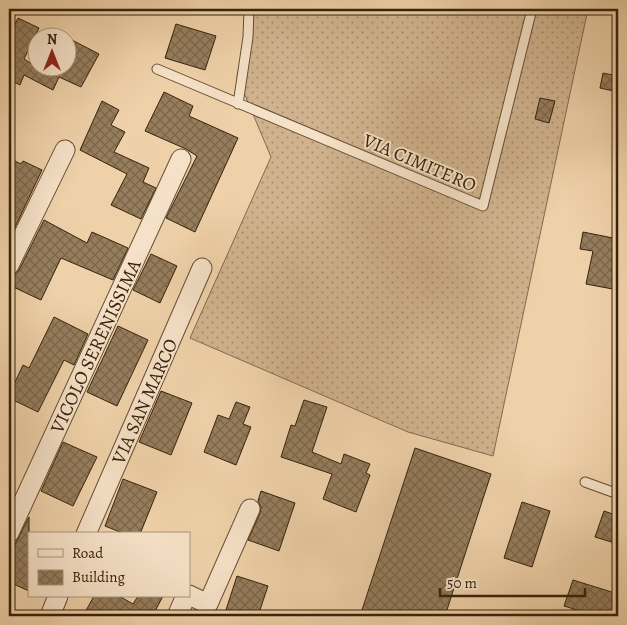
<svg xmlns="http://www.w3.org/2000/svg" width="627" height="625" font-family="Alegreya,serif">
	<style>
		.grass { fill: url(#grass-dots); stroke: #836b4c }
		.building { fill: url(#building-cross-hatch); stroke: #36230b }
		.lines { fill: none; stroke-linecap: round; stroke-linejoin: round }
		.lane-casing { stroke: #644e32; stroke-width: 11 }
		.street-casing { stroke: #644e32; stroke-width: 21 }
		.path { stroke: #36230b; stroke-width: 3; stroke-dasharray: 1 2.5; stroke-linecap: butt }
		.lane { stroke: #f5e1c7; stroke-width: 9 }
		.street { stroke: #f5e1c7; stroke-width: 19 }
		.labels { text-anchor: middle; stroke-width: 4; stroke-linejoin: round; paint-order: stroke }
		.street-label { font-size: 19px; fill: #36230b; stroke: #f5e1c7 }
	</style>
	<defs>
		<pattern id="grass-dots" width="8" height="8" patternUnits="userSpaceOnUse" patternTransform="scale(1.25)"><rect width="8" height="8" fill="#d0b38e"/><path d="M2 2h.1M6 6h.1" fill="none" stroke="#aa9172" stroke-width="1.8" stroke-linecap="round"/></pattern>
		<pattern id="building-cross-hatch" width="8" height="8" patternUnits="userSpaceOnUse" patternTransform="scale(1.25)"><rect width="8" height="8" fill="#967d5d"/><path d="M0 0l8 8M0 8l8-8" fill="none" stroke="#7b664b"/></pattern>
	</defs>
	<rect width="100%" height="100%" fill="#efd1a9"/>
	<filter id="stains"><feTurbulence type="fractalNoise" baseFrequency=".004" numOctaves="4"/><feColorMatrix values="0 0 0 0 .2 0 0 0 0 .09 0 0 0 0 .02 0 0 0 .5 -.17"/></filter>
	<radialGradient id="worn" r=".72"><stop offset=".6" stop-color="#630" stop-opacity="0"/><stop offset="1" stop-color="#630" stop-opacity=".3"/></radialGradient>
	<path class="grass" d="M256 9H588L493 456 408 432 190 338 271 157 237 76Z"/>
	<path class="building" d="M18 18 39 28 24 59 38 68H68V38L99 54 81 87 59 77 53 90 24 75 20 85 14 82 9 92V36Z
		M176 24 216 36 205 70 165 58Z
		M603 73 618 76V92L600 88Z
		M164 92 193 106 189 116 238 138 195 232 166 218 197 156 186 149 145 131Z
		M540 98 555 101 549 123 535 119Z
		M102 101 119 110 111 125 125 132 114 152 149 168 143 182 156 188 141 219 111 205 127 174 80 150Z
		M9 158 21 164 23 161 42 170 9 240Z
		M44 220 87 243 92 232 128 248 113 280 61 258 41 300 9 285V276L15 275 19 270Z
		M583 232 618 239V290L586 284 593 251 580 249Z
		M151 254 177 266 160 303 133 290Z
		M54 317 88 334 74 365 64 360 38 412 9 398V395L23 365 29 368Z
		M118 326 148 340 117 406 87 392Z
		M161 391 192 403 171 455 139 442Z
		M304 400 327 407 312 452 341 464 344 454 370 464 366 473 370 475 356 512 323 499 332 474 281 457 291 425 295 426Z
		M236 402 250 407 243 424 251 427 236 465 204 452 218 415 229 419Z
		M63 442 97 457 73 506 41 491Z
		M415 448 491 474 445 616H360Z
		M123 479 157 492 140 534H125L105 526Z
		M261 491 295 503 279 551 248 540 260 513 261 507 258 501Z
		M522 502 550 511 532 567 504 558Z
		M604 511 618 516V544L595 537Z
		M29 517V591L9 582V556Z
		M237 576 268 586 258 616H224Z
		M573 580 618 594V616H596L564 606Z
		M94 596H119L133 604 138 596H163L153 615 156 616H83Z"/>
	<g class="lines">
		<g class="lane-casing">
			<path id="lane" d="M157 69 483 206 532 9
				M238 104 248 37 249 9
				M585 482 618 494"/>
		</g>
		<g class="street-casing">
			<path id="street" d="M9 265 65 150
				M9 533 181 159
				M86 534 202 268
				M189 595 208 604 250 509
				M50 616 58 596
				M177 616 186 596"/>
		</g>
		<path class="path" d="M9 614 12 616"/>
		<use href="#lane" class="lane"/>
		<use href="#street" class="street"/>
	</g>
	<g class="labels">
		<g class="street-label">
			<text transform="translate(420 162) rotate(23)" y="7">VIA CIMITERO</text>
			<text transform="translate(95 346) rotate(-65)" y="7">VICOLO SERENISSIMA</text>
			<text transform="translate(144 401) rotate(-66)" y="7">VIA SAN MARCO</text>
		</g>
	</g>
	<rect width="627" height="625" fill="none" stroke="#efd1a9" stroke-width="30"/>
	<rect x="10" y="10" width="607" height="605" fill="none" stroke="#36230b" stroke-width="2.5"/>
	<rect x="15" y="15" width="597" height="595" fill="none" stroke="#36230b"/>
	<rect x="28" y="532" width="162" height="65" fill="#f5e1c7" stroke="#a9957c"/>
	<rect x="38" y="549" width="25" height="8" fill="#f5e1c7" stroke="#a9957c"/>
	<text x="72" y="558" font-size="15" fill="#36230b">Road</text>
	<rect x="38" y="570" width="25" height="15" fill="url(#building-cross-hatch)" stroke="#a9957c"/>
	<text x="72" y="582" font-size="15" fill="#36230b">Building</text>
	<g transform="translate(52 52)"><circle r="24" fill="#f5e1c7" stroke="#a9957c"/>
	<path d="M0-4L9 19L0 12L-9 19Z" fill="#8f2418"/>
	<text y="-8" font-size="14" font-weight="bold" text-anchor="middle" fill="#36230b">N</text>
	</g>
	<path d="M440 588v8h145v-8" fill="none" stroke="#36230b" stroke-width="2.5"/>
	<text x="447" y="588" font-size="15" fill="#36230b" stroke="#f5e1c7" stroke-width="4" paint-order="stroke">50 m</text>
	<rect width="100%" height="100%" filter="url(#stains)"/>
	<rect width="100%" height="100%" fill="url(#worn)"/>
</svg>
